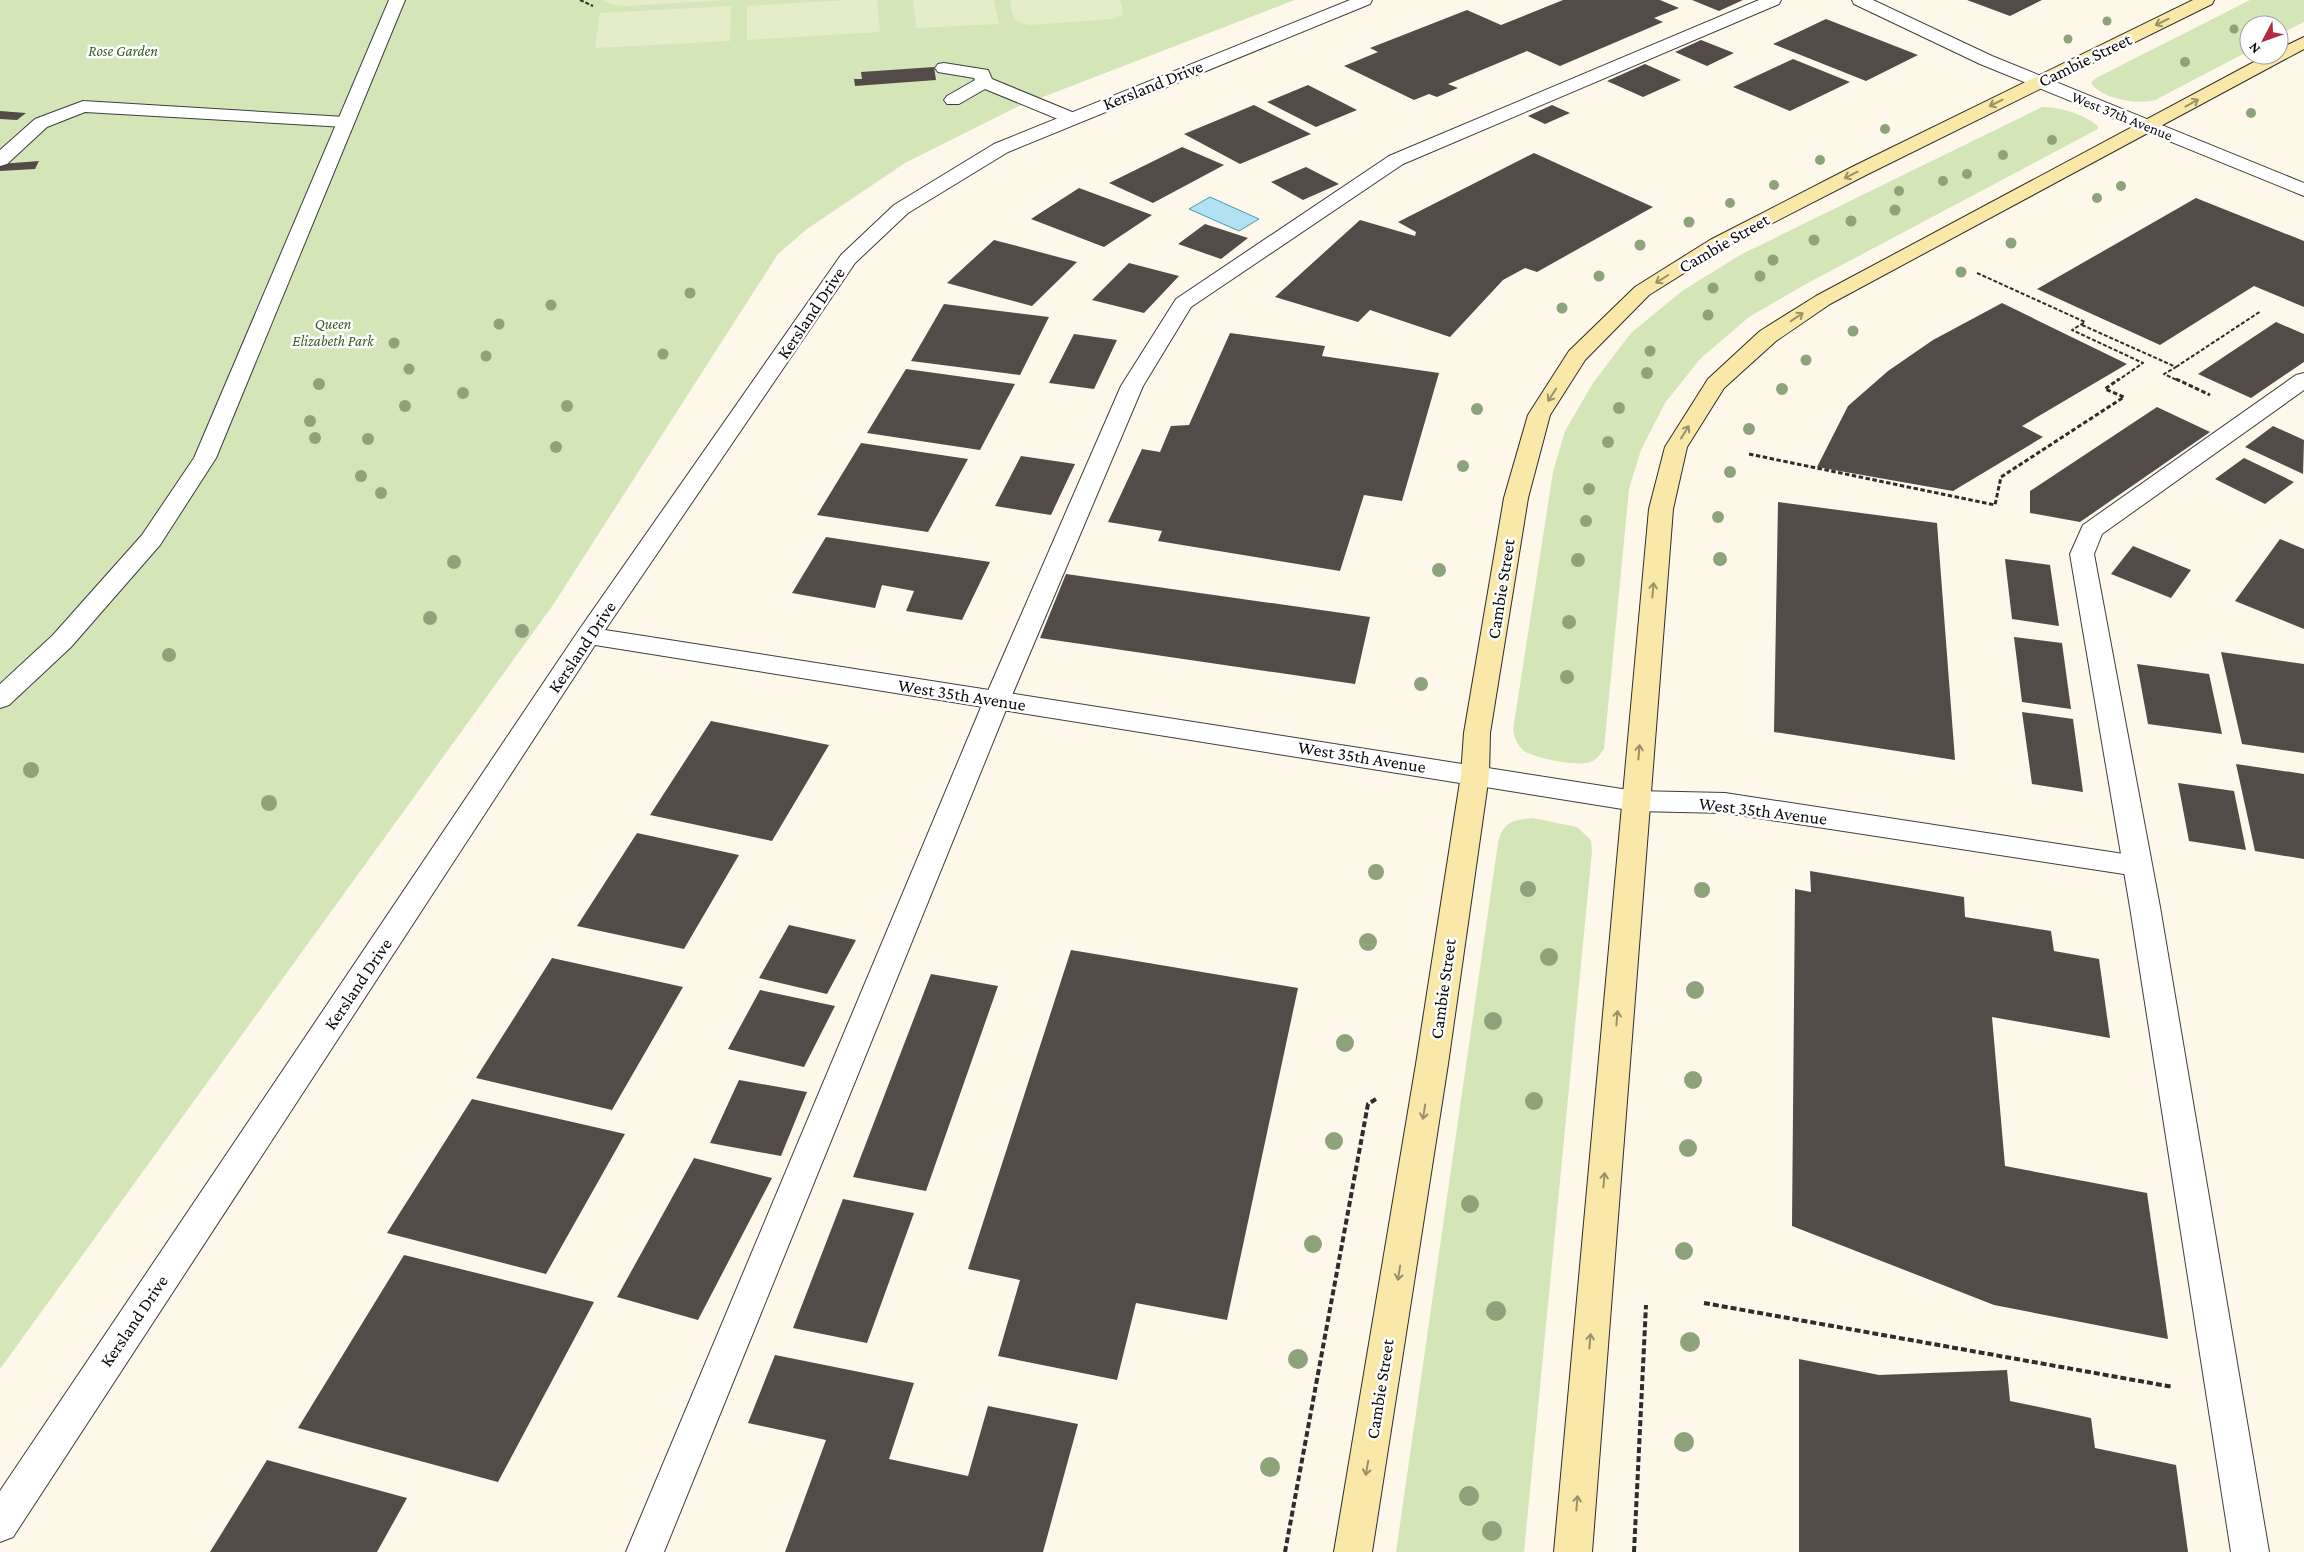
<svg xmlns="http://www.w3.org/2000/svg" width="2304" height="1552" font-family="'Crimson Pro',serif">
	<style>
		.green { fill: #d4e5b7 }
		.pitch { fill: #e4edc8 }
		.water { fill: #b2e1f2; stroke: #3e9dc4 }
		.building { fill: #534b48 }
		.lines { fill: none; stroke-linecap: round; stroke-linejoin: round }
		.lane-casing { stroke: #3e3e3e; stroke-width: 2 }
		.street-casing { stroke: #3e3e3e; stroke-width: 2 }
		.secondary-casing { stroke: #2d2d2d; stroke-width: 2 }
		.path-far2 { stroke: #2d2d2d; stroke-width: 2; stroke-dasharray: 4 2; stroke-linecap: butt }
		.path-far1 { stroke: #2d2d2d; stroke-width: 3; stroke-dasharray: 4.5 2.5; stroke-linecap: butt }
		.path { stroke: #2d2d2d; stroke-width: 4; stroke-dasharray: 6 3; stroke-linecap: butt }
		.lane { fill: #fff; fill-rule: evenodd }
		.street { fill: #fff; fill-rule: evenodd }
		.secondary { fill: #fae8a9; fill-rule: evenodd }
		.tree { fill: #8fa37b }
		.oneway { stroke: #9a906a }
		.labels { text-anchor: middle; stroke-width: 5; stroke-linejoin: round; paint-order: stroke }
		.far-park-label { font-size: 15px; font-style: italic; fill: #345e20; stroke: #fff }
		.far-street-label { font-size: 15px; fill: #0b0b0b; stroke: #fff }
		.street-label { font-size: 18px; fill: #0b0b0b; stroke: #fff }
	</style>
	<rect width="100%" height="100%" fill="#fef8ea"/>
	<path class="green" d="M0 0H1295L1017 107 905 163 807 229 778 254 553 605 0 1369Z
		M2250 0H2304V22L2279 35V25H2249V51L2155 100C2137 105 2102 99 2091 83L2096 78Z
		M2042 107C2060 107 2084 114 2098 126V129L1806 284 1749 317 1700 359 1665 403 1641 450 1629 489 1604 749C1600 754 1597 760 1590 762 1577 767 1535 758 1524 751 1517 745 1515 739 1513 730L1553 472 1565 431 1593 383 1631 333 1682 291 1742 254Z
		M1533 818 1577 827 1591 840 1592 851 1524 1552H1396L1498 843C1503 822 1512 820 1533 818Z"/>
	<path class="pitch" d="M602 0H729L625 6 613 5Z
		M848 0H877L880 32 747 40V6Z
		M913 0H994L999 24 916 28Z
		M1010 0H1120L1123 11 1122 15 1113 19 1030 25C1011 21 1013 18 1010 0Z
		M731 6 730 41 595 48 600 13Z"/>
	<path class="water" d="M1210 197 1259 219 1239 231 1189 209Z"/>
	<path class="building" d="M1563 0H1660L1679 8 1654 18 1663 22 1560 66 1527 51 1448 84 1458 88 1437 97 1429 94 1414 100 1344 66 1378 52 1370 48 1467 10 1501 25Z
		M1692 0H1743L1719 11Z
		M1967 0H2042L2010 16Z
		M1826 19 1918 55 1866 81 1773 44Z
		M1701 40 1734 53 1707 66 1675 52Z
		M1793 59 1850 82 1790 111 1733 87Z
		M1645 64 1681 80 1643 97 1607 81Z
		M934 67 936 80 855 86 854 79H862L861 72Z
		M1308 85 1357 110 1316 127 1267 102Z
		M1254 105 1311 134 1240 164 1184 134Z
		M1552 105 1570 113 1545 124 1528 116Z
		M0 111 26 113 17 120 0 119Z
		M1182 147 1224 165 1153 203 1109 183Z
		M1534 153 1653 207 1537 272 1525 268 1503 280 1450 337 1370 310 1358 322 1275 297 1360 220 1415 236 1416 232 1398 222Z
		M39 161 35 169 0 171V164Z
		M1306 167 1339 184 1303 200 1271 182Z
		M1079 188 1152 215 1104 247 1031 219Z
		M2196 198 2304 241V307L2254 286 2160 345 2037 289Z
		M1205 224 1248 238 1221 259 1178 244Z
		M994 240 1077 262 1032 306 947 283Z
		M1129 263 1179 276 1144 313 1092 300Z
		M2002 303 2127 364 2022 426 2043 437 1953 491 1817 467 1848 406 1888 371 1933 340Z
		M944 304 1049 317 1020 375 911 361Z
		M2276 322 2304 334V362L2251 398 2198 374Z
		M1230 333 1325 346 1322 356 1439 373 1402 501 1364 495 1340 571 1158 541 1162 531 1108 522 1142 449 1160 452 1171 426 1189 425Z
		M1074 334 1117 340 1094 389 1049 383Z
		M906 369 1015 384 980 450 867 433Z
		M2157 407 2210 432 2080 522 2030 513V491Z
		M2273 426 2304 440 2303 474 2245 447Z
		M861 443 968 459 928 532 817 515Z
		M1021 456 1075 464 1051 515 995 506Z
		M2244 458 2294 482 2265 504 2215 479Z
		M1778 502 1937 523 1955 760 1774 732Z
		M826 537 990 562 962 620 906 611 914 591 882 585 875 608 792 593Z
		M2280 539 2304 549V629L2235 601Z
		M2133 546 2191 570 2171 598 2111 574Z
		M2005 559 2050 565 2059 626 2012 619Z
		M1066 574 1370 617 1355 684 1040 638Z
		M2014 637 2062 643 2071 709 2022 702Z
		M2221 652 2304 664V753L2242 744Z
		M2137 664 2209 674 2222 734 2148 724Z
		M2022 712 2073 719 2083 792 2032 784Z
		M711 721 829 745 772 841 650 815Z
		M2236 764 2304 774V859L2255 851Z
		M2178 783 2234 791 2246 850 2189 841Z
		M637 833 739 855 684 949 577 926Z
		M1810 871 1964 897 1965 917 2051 931 2054 951 2099 959 2110 1038 1992 1017 2005 1166 2147 1193 2168 1339 1994 1305 1792 1226 1795 889 1811 892Z
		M789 925 856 940 827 994 759 978Z
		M1071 950 1298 988 1227 1320 1136 1303 1117 1380 998 1356 1020 1280 968 1269Z
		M552 958 683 987 612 1110 476 1078Z
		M931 974 998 986 926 1191 853 1177Z
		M760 990 835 1006 804 1067 728 1049Z
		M739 1080 807 1092 781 1156 710 1143Z
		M472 1099 625 1134 546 1274 387 1233Z
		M694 1158 772 1178 698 1320 617 1297Z
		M843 1199 914 1213 867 1343 793 1328Z
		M404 1255 594 1302 498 1482 298 1428Z
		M775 1355 914 1383 889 1459 968 1476 988 1406 1078 1424 1043 1552H785L826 1440 748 1423Z
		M1799 1359 1879 1375 2007 1370 2010 1401 2091 1418 2095 1448 2176 1465 2188 1552H1799Z
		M267 1460 407 1498 377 1552H210Z"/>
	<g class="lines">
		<g class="lane-casing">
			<path id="lane" d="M1759 0H1781L1779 4 1403 164 1191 307 1143 386 1010 700 664 1552H626L984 700 1121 386 1176 299 1389 156Z
				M944 63 988 70 992 79 1077 114 1080 118 1077 122H1065L985 89 959 104H947L944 100 947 96 975 80 974 78 938 72 935 68 938 64Z
				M83 101 345 117 351 118 354 122 351 126 345 127 85 112 47 127 7 164 0 166V150L35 119Z
				M2304 373V390L2102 534 2094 554 2160 907 2269 1552H2231L2130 907 2070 554 2083 525 2296 375Z"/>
		</g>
		<g class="street-casing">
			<path id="street" d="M389 0H405L216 458 160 545 71 647 9 705 0 708V684L53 635 142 535 194 458Z
				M1350 0H1372L1370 4 1008 152 908 213 855 263 605 630 1635 791 1725 793 2137 856 2147 859 2151 866 2147 873 2137 876 1725 813 1635 811 595 645 13 1537 0 1542V1491L579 630 841 255 894 205 994 144Z
				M1852 0H1873L1992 56 2304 183V196L1980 64 1854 4Z"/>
		</g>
		<g class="secondary-casing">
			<path id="secondary" d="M2193 0H2214L2212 4 1866 175 1724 248 1649 295 1585 360 1550 415 1528 498 1490 733 1489 775 1448 1064 1372 1552H1334L1416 1064 1461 775 1464 733 1504 498 1528 415 1569 351 1635 287 1710 240 1852 167Z
				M2304 37V49L1830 304 1776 341 1724 388 1687 447 1673 509 1592 1552H1554L1649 509 1665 447 1708 379 1760 331 1816 296 2267 55H2279V49Z"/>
		</g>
		<path class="path-far2" d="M580 0 593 6
			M1977 273 2085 322 2072 330 2143 363 2117 381
			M2082 325 2176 367 2164 374 2179 381
			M2176 367 2261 311"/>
		<path class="path-far1" d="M2176 379 2210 395
			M1749 454 1995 505 2001 477 2124 397 2105 389 2119 379"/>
		<path class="path" d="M1704 1303 2173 1387
			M1285 1552 1368 1104 1376 1099
			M1634 1552 1646 1305"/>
		<use href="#lane" class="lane"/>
		<use href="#street" class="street"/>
		<use href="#secondary" class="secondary"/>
	</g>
	<g class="tree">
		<circle cx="2107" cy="21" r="4.5"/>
		<circle cx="2234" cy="29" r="4.5"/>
		<circle cx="2068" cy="39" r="4.5"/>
		<circle cx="2185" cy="62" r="5"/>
		<circle cx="2251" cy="113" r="5"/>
		<circle cx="1885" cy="129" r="5"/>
		<circle cx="2052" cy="140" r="5"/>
		<circle cx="2003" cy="155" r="5"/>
		<circle cx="1820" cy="160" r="5"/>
		<circle cx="1967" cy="174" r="5"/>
		<circle cx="1943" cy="181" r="5"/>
		<circle cx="1774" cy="185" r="5"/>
		<circle cx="2121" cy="186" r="5"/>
		<circle cx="1899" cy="191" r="5"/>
		<circle cx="2097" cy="198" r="5"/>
		<circle cx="1730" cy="203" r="5"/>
		<circle cx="1895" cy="210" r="5.5"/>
		<circle cx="1851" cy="221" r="5.5"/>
		<circle cx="1689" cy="222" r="5.5"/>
		<circle cx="1814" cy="240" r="5.5"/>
		<circle cx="2011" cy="243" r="5.5"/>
		<circle cx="1640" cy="245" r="5.5"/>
		<circle cx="1773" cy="260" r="5.5"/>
		<circle cx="1961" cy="272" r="5.5"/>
		<circle cx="1599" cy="276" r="5.5"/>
		<circle cx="1760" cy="276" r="5.5"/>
		<circle cx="1713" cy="288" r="5.5"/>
		<circle cx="690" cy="293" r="5.5"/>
		<circle cx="551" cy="305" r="5.5"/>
		<circle cx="1562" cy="308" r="5.5"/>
		<circle cx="1708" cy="315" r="5.5"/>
		<circle cx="499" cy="324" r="5.5"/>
		<circle cx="1853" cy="331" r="5.5"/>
		<circle cx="394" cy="343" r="5.5"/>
		<circle cx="1650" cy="351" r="5.5"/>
		<circle cx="663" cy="354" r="5.5"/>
		<circle cx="486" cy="356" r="5.5"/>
		<circle cx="1806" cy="360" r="5.5"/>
		<circle cx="409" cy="369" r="5.5"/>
		<circle cx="1647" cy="373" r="6"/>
		<circle cx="319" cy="384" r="6"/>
		<circle cx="1782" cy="389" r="6"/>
		<circle cx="463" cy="393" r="6"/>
		<circle cx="405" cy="406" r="6"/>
		<circle cx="567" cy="406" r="6"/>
		<circle cx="1619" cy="408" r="6"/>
		<circle cx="1477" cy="409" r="6"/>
		<circle cx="310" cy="421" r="6"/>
		<circle cx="1749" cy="429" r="6"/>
		<circle cx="315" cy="438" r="6"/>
		<circle cx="368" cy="439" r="6"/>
		<circle cx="1608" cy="442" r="6"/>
		<circle cx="556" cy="447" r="6"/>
		<circle cx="1463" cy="466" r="6"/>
		<circle cx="1730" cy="472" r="6"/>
		<circle cx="361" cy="476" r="6"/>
		<circle cx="1589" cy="489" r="6"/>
		<circle cx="381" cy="493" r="6"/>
		<circle cx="1718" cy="517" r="6"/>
		<circle cx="1586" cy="521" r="6"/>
		<circle cx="1720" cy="559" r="7"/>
		<circle cx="1578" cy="560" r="7"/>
		<circle cx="454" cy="562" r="7"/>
		<circle cx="1439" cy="570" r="7"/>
		<circle cx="430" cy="618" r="7"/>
		<circle cx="1569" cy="622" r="7"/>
		<circle cx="522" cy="631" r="7"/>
		<circle cx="169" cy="655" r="7"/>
		<circle cx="1567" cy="677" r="7"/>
		<circle cx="1421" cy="684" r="7"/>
		<circle cx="31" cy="770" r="8"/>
		<circle cx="269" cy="803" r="8"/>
		<circle cx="1376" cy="872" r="8"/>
		<circle cx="1528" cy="889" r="8"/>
		<circle cx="1702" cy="890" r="8"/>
		<circle cx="1368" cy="942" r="9"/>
		<circle cx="1549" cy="957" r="9"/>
		<circle cx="1695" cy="990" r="9"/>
		<circle cx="1493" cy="1021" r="9"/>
		<circle cx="1345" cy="1043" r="9"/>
		<circle cx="1693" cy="1080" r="9"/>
		<circle cx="1534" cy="1101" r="9"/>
		<circle cx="1334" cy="1141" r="9"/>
		<circle cx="1688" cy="1148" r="9"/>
		<circle cx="1470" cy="1204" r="9"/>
		<circle cx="1313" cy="1244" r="9"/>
		<circle cx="1684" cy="1251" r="9"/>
		<circle cx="1496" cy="1311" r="10"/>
		<circle cx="1690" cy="1342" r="10"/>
		<circle cx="1298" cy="1359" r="10"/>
		<circle cx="1684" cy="1442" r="10"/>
		<circle cx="1270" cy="1467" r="10"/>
		<circle cx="1469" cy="1496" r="10"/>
		<circle cx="1492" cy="1531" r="10"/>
	</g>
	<defs><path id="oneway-shaft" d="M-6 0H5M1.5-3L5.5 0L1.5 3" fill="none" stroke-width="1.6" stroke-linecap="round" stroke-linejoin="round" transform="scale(1.25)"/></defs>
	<g class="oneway">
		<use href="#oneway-shaft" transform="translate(2162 22) rotate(154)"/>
		<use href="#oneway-shaft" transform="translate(1996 103) rotate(154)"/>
		<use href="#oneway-shaft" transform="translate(2192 103) rotate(-29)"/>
		<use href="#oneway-shaft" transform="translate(1851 175) rotate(153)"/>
		<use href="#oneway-shaft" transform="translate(1662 279) rotate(148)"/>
		<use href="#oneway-shaft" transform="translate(1797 317) rotate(-34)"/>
		<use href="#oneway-shaft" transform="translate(1552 395) rotate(123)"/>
		<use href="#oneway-shaft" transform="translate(1685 432) rotate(-58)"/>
		<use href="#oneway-shaft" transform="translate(1653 590) rotate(-85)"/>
		<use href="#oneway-shaft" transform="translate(1639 752) rotate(-85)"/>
		<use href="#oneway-shaft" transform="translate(1617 1018) rotate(-85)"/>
		<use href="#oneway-shaft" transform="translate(1424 1112) rotate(99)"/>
		<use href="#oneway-shaft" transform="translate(1604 1180) rotate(-85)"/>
		<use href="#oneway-shaft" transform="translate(1399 1273) rotate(99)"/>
		<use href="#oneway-shaft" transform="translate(1590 1341) rotate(-85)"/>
		<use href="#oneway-shaft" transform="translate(1367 1468) rotate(100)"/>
		<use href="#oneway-shaft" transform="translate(1577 1503) rotate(-85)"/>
	</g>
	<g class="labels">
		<g class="far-park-label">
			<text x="123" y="56">Rose Garden</text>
			<text x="333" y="329">Queen<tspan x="333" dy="17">Elizabeth Park</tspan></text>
		</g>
		<g class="far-street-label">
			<text transform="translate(2122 116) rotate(22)" y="5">West 37th Avenue</text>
		</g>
		<g class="street-label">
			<text transform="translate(2085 60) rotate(-26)" y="6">Cambie Street</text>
			<text transform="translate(1153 85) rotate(-22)" y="6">Kersland Drive</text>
			<text transform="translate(1724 243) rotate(-30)" y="6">Cambie Street</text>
			<text transform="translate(811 313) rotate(-56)" y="6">Kersland Drive</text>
			<text transform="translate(1501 589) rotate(-81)" y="6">Cambie Street</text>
			<text transform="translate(582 647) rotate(-56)" y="6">Kersland Drive</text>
			<text transform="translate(962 695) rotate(9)" y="6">West 35th Avenue</text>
			<text transform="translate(1362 757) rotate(9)" y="6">West 35th Avenue</text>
			<text transform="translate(1763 811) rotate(7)" y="6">West 35th Avenue</text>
			<text transform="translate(358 984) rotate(-56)" y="6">Kersland Drive</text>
			<text transform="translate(1443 989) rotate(-82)" y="6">Cambie Street</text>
			<text transform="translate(134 1321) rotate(-56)" y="6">Kersland Drive</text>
			<text transform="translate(1380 1389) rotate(-81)" y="6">Cambie Street</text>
		</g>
	</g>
	<g transform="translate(2264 40) rotate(229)"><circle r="24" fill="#ffffff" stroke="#9d9d9d"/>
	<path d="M0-4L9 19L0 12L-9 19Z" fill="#b22c41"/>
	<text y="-8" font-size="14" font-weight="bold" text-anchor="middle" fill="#0b0b0b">N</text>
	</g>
</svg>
